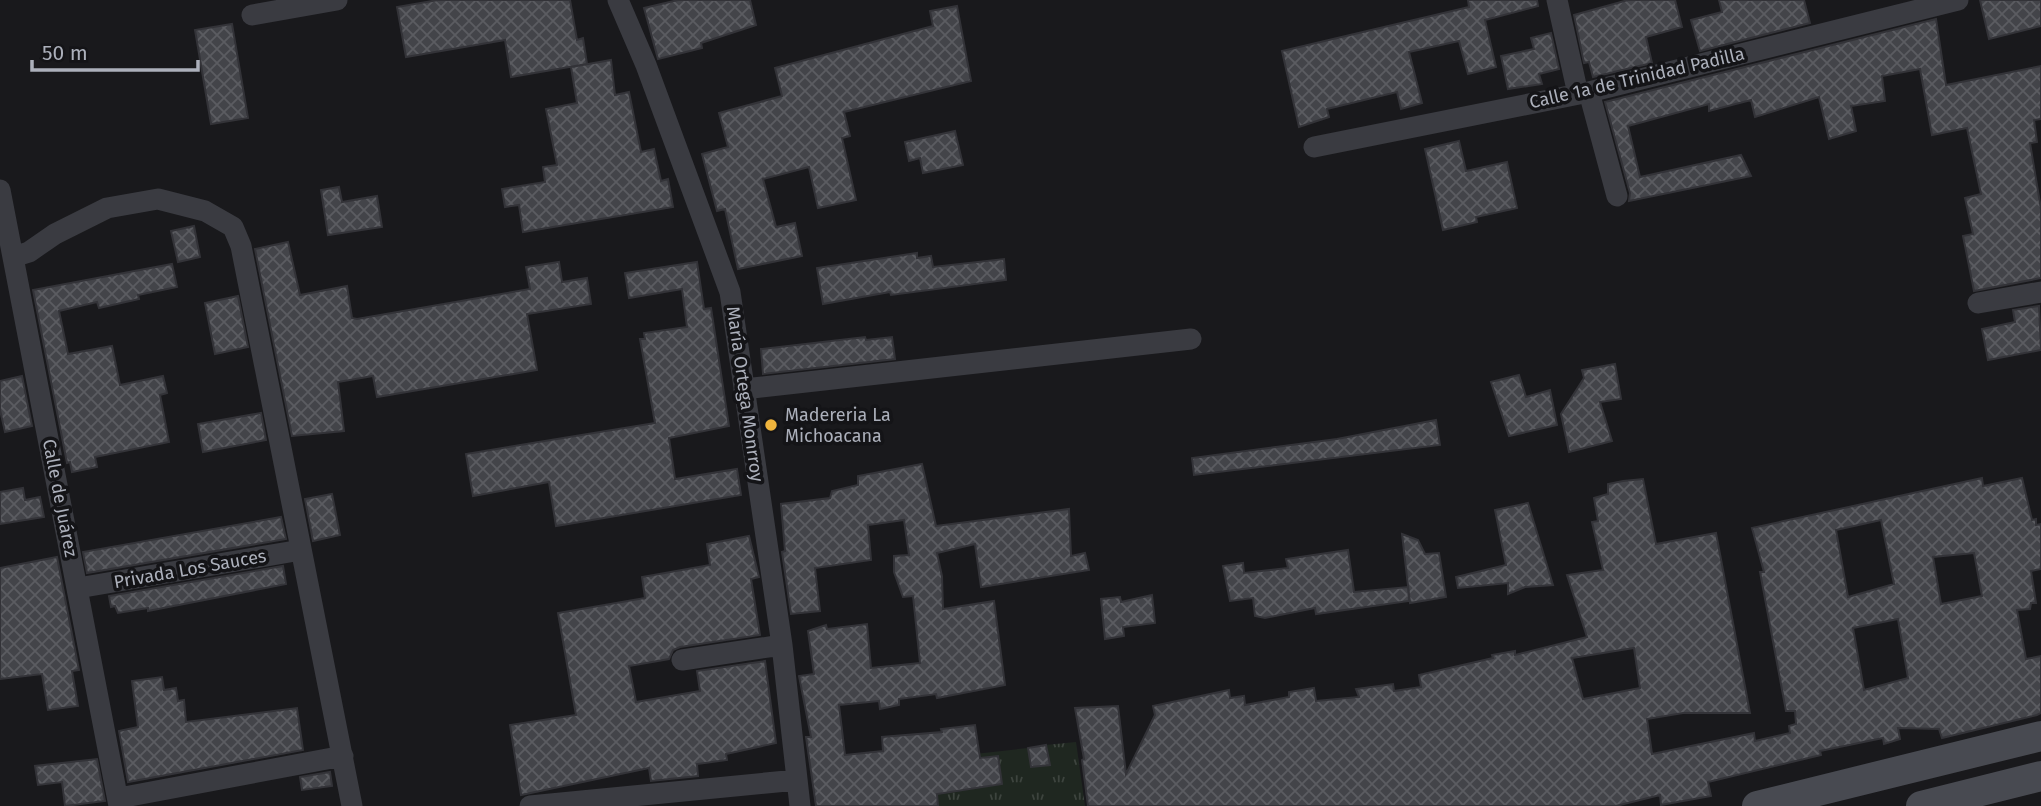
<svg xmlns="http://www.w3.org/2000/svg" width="2041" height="806" font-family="'Fira Sans',sans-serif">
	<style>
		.grass { fill: url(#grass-tufts) }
		.building { fill: url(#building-cross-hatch); stroke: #333338; stroke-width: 2; fill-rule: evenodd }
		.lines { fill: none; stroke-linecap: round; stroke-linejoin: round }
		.street { stroke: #3a3b41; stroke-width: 21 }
		.secondary { stroke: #484a51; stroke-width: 30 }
		.poi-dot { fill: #f0b53d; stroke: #141417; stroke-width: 2.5 }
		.labels { text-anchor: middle; stroke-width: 7; stroke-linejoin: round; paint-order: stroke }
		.street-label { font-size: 18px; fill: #acb0bb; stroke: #141417 }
		.poi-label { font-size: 18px; fill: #acb0bb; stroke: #141417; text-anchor: start }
	</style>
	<defs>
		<pattern id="grass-tufts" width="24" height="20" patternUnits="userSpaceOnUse" patternTransform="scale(1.75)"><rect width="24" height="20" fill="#1f2720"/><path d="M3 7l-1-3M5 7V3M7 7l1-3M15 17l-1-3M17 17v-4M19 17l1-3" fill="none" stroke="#3d443e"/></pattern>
		<pattern id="building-cross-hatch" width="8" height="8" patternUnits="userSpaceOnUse" patternTransform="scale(1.75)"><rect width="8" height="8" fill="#434449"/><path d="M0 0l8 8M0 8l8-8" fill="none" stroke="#5b5c61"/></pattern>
	</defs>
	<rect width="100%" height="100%" fill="#19191c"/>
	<path class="grass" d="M1076 742 1085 806H938L933 764 952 792 980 788 975 754 1028 748 1032 766 1049 765 1046 745Z"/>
	<path class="building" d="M438 0H570L577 40 583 38 587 64 511 77 505 40 406 57 397 7Z
		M678 0H750L756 25 701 43 702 48 658 59 644 8Z
		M1468 0H1537L1538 6 1485 20 1496 67 1468 74 1459 41 1409 52 1422 103 1401 109 1397 92 1327 109 1329 117 1299 127 1282 51 1469 7Z
		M1628 0H1675L1682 27 1646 37 1652 63 1593 77 1589 62 1584 63 1574 15Z
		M1719 0H1804L1810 23 1700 51 1691 20 1722 12Z
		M1980 0H2041V26L1989 39Z
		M957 6 971 81 844 112 850 136 842 138 856 200 818 208 809 167 763 179 776 227 795 223 802 256 738 269 725 209 717 211 702 154 728 147 719 113 782 96 775 68 933 26 930 11Z
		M1936 19 1946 85 2041 66V119L2034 120 2037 142 2030 143 2041 209V278L1974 291 1963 236 1973 234 1965 198 1981 194 1967 128 1932 135 1920 69 1882 76 1885 101 1851 106 1856 131 1829 139 1819 97 1755 117 1751 100 1709 111V104L1628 126 1640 177 1741 155 1751 176 1629 201 1630 193 1605 102Z
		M232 24 248 118 211 124 195 30Z
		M1551 33 1559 69 1539 74 1542 84 1508 89 1501 56 1534 49 1531 38Z
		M611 60 615 95 629 92 641 152 654 149 661 181 668 179 673 207 523 232 519 205 505 207 502 189 545 182 543 167 557 165 546 109 577 103 571 67Z
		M955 131 963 165 923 173 920 158 909 161 905 142Z
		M1459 141 1466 171 1507 162 1517 208 1476 217 1477 222 1443 230 1425 149Z
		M339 187 342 202 377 196 382 227 328 235 321 190Z
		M194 226 200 257 178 262 171 231Z
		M288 242 300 295 347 286 352 318 357 319 530 289 526 267 559 262 562 282 587 278 591 304 527 314 537 370 377 397 373 376 338 382 344 431 292 436 255 249Z
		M917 253V258L931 256 933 267 1004 259 1006 280 891 295 890 292 823 304 817 268Z
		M697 262 704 309 711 308 729 426 669 438 675 479 737 469 741 495 556 526 549 482 473 496 466 454 655 423 640 339H645L644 333 687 327 682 289 629 298 625 273Z
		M172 264 177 287 138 295 139 299 99 308 97 302 59 311 68 354 112 346 120 385 163 376 167 393 160 395 169 442 95 457 97 467 72 472 70 462 67 463 33 290Z
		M238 296 248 347 215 354 205 303Z
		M2039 306 2041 350 1988 360 1982 329 2015 322 2013 310Z
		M865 337 866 340 892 337 895 359 763 374 761 349Z
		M1615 364 1621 399 1600 402 1612 441 1569 452 1561 414 1584 378 1582 370Z
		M1519 375 1526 397 1550 390 1557 425 1509 436 1491 382Z
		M22 376 32 426 5 432 0 410V381Z
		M261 413 266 440 203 452 198 424Z
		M1436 420 1440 445 1194 475 1192 458 1337 439Z
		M922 464 936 526 1069 509 1071 556 1085 553 1089 570 981 587 975 544 937 553 942 576 943 609 994 601 1005 685 937 698 936 694 899 699V705L880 709 879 701 839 705 845 755 883 751 882 737 942 732 941 729 975 725 980 758 998 756 1002 784 937 794 938 806H816L806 737H811L799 676 814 674 808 631 826 625 827 629 867 624 871 668 920 663 913 596 903 597 894 572V556L909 555 904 520 868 525 871 560 815 568 820 611 791 614 782 552 785 551 781 504 830 498 832 491 858 485V476Z
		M1982 478 1983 486 2022 478 2032 520 2036 519V525L2041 524V569L2031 571 2036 603H2031L2030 609 2017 610 2026 659 2041 656V713L2037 715 1942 738 1939 729 1898 728 1900 739 1884 744 1883 738 1820 751 1821 755 1708 782 1711 796 1661 805 1660 795 1616 806H1088L1082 760 1084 759 1075 708 1118 706 1126 774 1155 715 1153 706 1229 690 1230 698 1244 696 1245 705 1289 697V692L1314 688 1316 701 1359 697 1356 689 1393 684 1394 691 1421 687 1419 675 1493 658 1492 655 1515 651V655L1587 637 1567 575 1603 570 1592 522 1598 521 1594 498 1608 494V484L1623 481 1643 479 1656 544 1716 533 1750 713H1683L1647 719 1652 754 1754 733 1755 741 1790 733 1789 726 1796 724 1795 711H1786L1760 572H1764L1752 528ZM1881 520 1894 584 1848 597 1836 530ZM1974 553 1982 596 1941 604 1933 557ZM1898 619 1908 678 1864 690 1853 628ZM1634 648 1640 688 1583 699 1572 658Z
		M23 488 25 500 40 497 44 517 0 524V492Z
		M332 494 340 535 313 541 305 499Z
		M1528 503 1553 585 1525 587 1508 594V583L1458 588 1456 577 1506 565 1495 510Z
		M281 517 286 539 87 573 83 552Z
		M1402 534 1418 540 1425 554 1439 553 1446 597 1410 603Z
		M749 536 759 577 751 579 760 635 680 647 673 650 669 659 629 666 636 702 700 691 697 671 765 661 776 743 726 754 727 760 697 764 698 776 651 781 649 768 521 795 510 725 576 715 558 613 645 598 642 577 710 565 707 544Z
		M1348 550 1354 592 1408 587 1409 601 1316 614 1315 608 1265 618 1255 616 1253 598 1230 601 1223 566 1243 563 1244 573 1288 568 1286 559Z
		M57 557 79 670 72 671 78 706 48 710 42 674 0 679V568Z
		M283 566 286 584 148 611V608L118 613 115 606 111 607 109 596Z
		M1152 595 1155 623 1123 627 1124 636 1105 639 1101 599 1120 597 1121 602Z
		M162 677 164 690 176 688 178 701 184 700 186 722 297 708 303 750 128 782 119 731 138 727 132 681Z
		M1046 745 1050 765 1031 767 1028 748Z
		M97 759 105 801 65 806 62 782 38 785 35 766Z
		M330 772 332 786 302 790 300 777Z"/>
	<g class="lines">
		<path class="street" d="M618 0 646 65 730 292 782 645 800 806
			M1557 0 1578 94
			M252 15 337 0
			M1589 92 1617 196
			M1314 147 1589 92 1958 0
			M0 190 119 806
			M13 257 29 252 55 234 107 208 158 199 205 211 233 227 241 246 352 806
			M1978 303 2041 292
			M744 389 1191 339
			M78 588 301 550
			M682 660 782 645
			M119 798 343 756
			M530 806 797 780"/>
		<path class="secondary" d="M1757 806 2041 736
			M1921 806 2041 776"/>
	</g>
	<circle class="poi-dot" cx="771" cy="425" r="7"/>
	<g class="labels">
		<g class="street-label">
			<text transform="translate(1637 78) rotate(-13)" y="6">Calle 1a de Trinidad Padilla</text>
			<text transform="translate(745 394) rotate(82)" y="6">María Ortega Monrroy</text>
			<text transform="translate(60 498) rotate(79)" y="6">Calle de Juárez</text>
			<text transform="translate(190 569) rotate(-10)" y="6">Privada Los Sauces</text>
		</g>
		<g class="poi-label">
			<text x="785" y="421">Madereria La<tspan x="785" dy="21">Michoacana</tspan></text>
		</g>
	</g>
	<path d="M32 60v10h166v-10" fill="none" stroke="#acb0bb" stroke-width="3.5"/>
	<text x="42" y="60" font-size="21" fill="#acb0bb" stroke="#141417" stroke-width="5" paint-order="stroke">50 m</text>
</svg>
